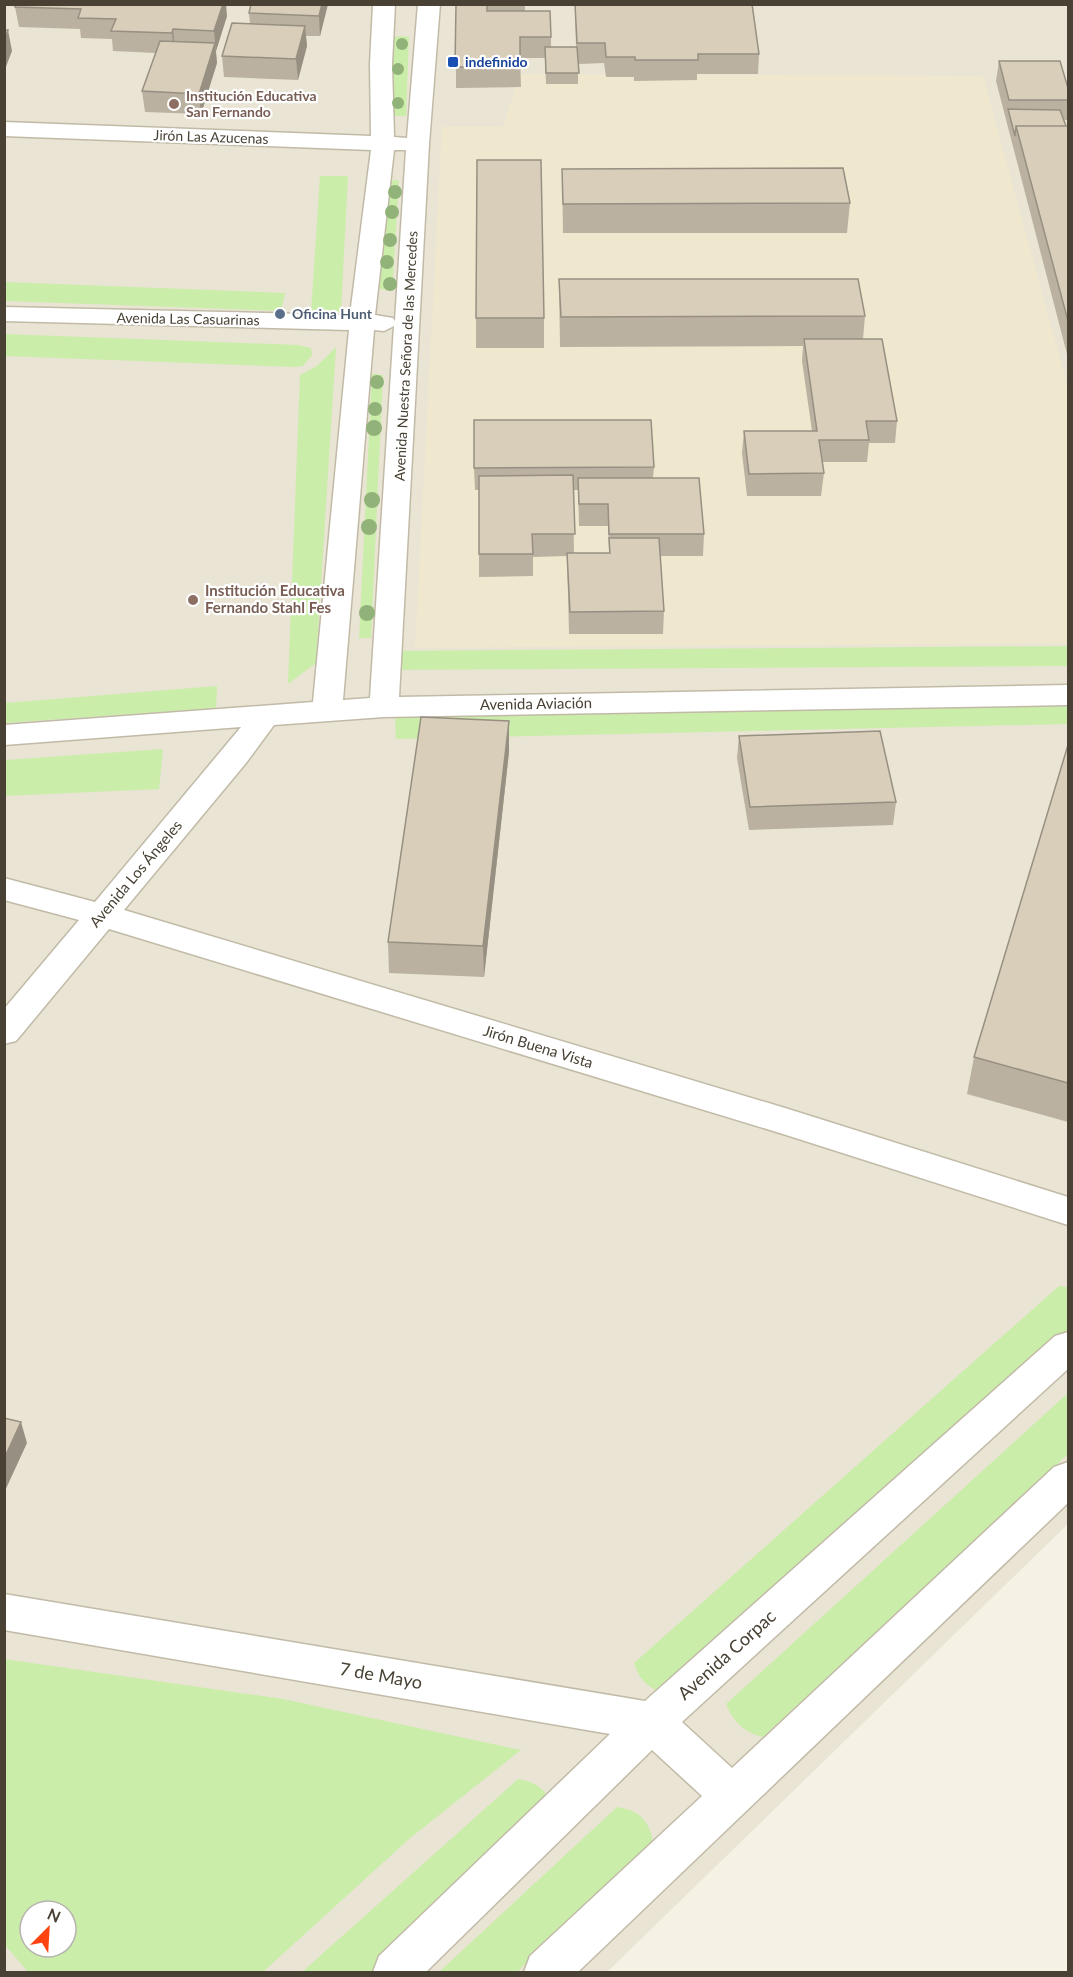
<svg xmlns="http://www.w3.org/2000/svg" width="1073" height="1977" font-family="Lato,sans-serif">
	<style>
		.residential { fill: #e9e4d3; fill-rule: evenodd }
		.education { fill: #efe8ce }
		.green { fill: #cbedaa; fill-rule: evenodd }
		.lines { fill: none; stroke-linecap: round; stroke-linejoin: round }
		.minor-casing { stroke: #c1baa7; stroke-width: 3 }
		.minor { fill: #fff; fill-rule: evenodd }
		.tree { fill: #91b379 }
		.wall { fill: #bab1a0; fill-rule: evenodd }
		.shaded-wall { fill: #979082 }
		.building { fill: #d8ceba; stroke: #979082; stroke-width: 1.5 }
		.transit-dot { fill: #1a4fb4; stroke: #fff; stroke-width: 2 }
		.education-dot { fill: #8d6e63; stroke: #fff; stroke-width: 2 }
		.service-dot { fill: #5c6f8a; stroke: #fff; stroke-width: 2 }
		.labels { text-anchor: middle; stroke-width: 4.5; stroke-linejoin: round; paint-order: stroke }
		.far-transit-label { font-size: 14px; font-weight: bold; fill: #164399; stroke: #fff; text-anchor: start }
		.far-education-label { font-size: 14px; font-weight: bold; fill: #785e54; stroke: #fff; text-anchor: start }
		.far-street-label { font-size: 14px; fill: #484134; stroke: #fff }
		.far-service-label { font-size: 14px; font-weight: bold; fill: #4e5e75; stroke: #fff; text-anchor: start }
		.education-label { font-size: 15px; font-weight: bold; fill: #785e54; stroke: #fff; text-anchor: start }
		.street-label { font-size: 15px; fill: #484134; stroke: #fff }
		.near-street-label { font-size: 18px; fill: #484134; stroke: #fff }
	</style>
	<rect width="100%" height="100%" fill="#f5f1e5"/>
	<path class="residential" d="M5 5H1068V1524L607 1972H5ZM30 1911H66V1947H30Z"/>
	<path class="education" d="M520 74 983 76 1068 388V643L415 648 442 127H503Z"/>
	<path class="green" d="M401 36 409 37 406 116H389L393 37Z
		M320 176H348L341 312H311Z
		M396 180 399 181 392 290 378 289 386 181Z
		M5 282 285 293 281 311 5 301Z
		M5 334 298 345 311 348 312 355 303 366 293 367 5 356Z
		M336 347 316 663 288 684 300 375 317 366Z
		M372 374 383 375 371 638H359Z
		M1068 646V666L375 670 376 651Z
		M217 686 216 708 5 723V703Z
		M1068 705V724L396 739 395 718Z
		M163 749 159 789 5 796V760Z
		M1059 1286 1068 1287V1333L669 1695C650 1689 640 1682 634 1663Z
		M1068 1393V1454L763 1737C744 1732 734 1723 726 1704Z
		M4 1659 283 1699 521 1750 409 1839 263 1972H28L5 1945ZM30 1911H66V1947H30Z
		M518 1779C540 1783 550 1792 553 1814L379 1972H302Z
		M617 1807C639 1810 649 1820 653 1842L517 1972H439Z"/>
	<g class="lines">
		<g class="minor-casing">
			<path id="minor" d="M373 4H395L392 64 394 137 407 138 418 4H440L429 144 399 697 1068 685V705L384 717 274 725 246 763 124 910 785 1108 1068 1197V1225L783 1134 109 929 16 1041 4 1044V1009L79 920 4 900V878L95 902 241 727 4 745V725L313 702 349 330 4 321V307L350 315 371 150 4 136V122L371 136 370 64ZM394 150H406L395 321 393 318 375 315ZM394 326 370 698 343 700 374 330 384 331Z
				M1068 1332V1369L682 1722 732 1768 1054 1467 1068 1462V1503L578 1972H524L530 1956 702 1796 652 1750 426 1972H373L379 1956 610 1734 4 1630V1594L645 1701 1055 1336Z"/>
		</g>
		<use href="#minor" class="minor"/>
	</g>
	<g class="tree">
		<circle cx="402" cy="44" r="6"/>
		<circle cx="398" cy="69" r="6"/>
		<circle cx="398" cy="103" r="6"/>
		<circle cx="395" cy="192" r="7"/>
		<circle cx="392" cy="212" r="7"/>
		<circle cx="390" cy="240" r="7"/>
		<circle cx="387" cy="262" r="7"/>
		<circle cx="390" cy="284" r="7"/>
		<circle cx="377" cy="382" r="7"/>
		<circle cx="375" cy="409" r="7"/>
		<circle cx="374" cy="428" r="8"/>
		<circle cx="372" cy="500" r="8"/>
		<circle cx="369" cy="527" r="8"/>
		<circle cx="367" cy="613" r="8"/>
	</g>
	<path class="wall" d="M16 4 227 16 216 51 217 63 201 114 145 112 142 91 156 53 113 51 112 39 81 38 80 29 19 27 15 7Z
		M251 4H328L320 36H306L307 46 298 80 224 77 222 56 250 24 249 13Z
		M456 4H525V11L551 37V47H576L575 4 759 54 758 74H697V80L634 81V77H606L604 63 578 64V84H546L545 58H520L521 87 456 88Z
		M999 61 1068 88V120H1064L1066 126H1068V358L996 81Z
		M562 169 850 203 847 233H563Z
		M559 279 865 316 863 339 897 421 895 443H869L867 462H822L824 473 821 496H747L742 453 744 431H812L802 361 803 346 560 347Z
		M476 318H544V348H476Z
		M654 467 653 478 704 534 703 556H660L664 611 663 634H569L567 556 533 557V576L479 577V490H475L474 468ZM573 490H578L579 526H608L609 553H574Z
		M509 721V752L484 977 389 973 388 942Z
		M739 736 896 802 893 825 749 830 737 758Z
		M1068 745V1122L967 1094 974 1057Z"/>
	<path class="shaded-wall" d="M223 4H226L227 16 216 51 214 31Z
		M322 4H328L320 36 319 16Z
		M305 26 307 46 298 80 296 59Z
		M173 29 175 50 174 54 172 33Z
		M8 30 12 51 4 72V42Z
		M215 43 217 63 201 114 199 94Z
		M509 721V752L484 977 483 946Z
		M21 1422 27 1443 4 1493V1459Z"/>
	<path class="building" d="M16 4H223L214 31 173 29 172 33 111 31 116 19 78 18 81 9 15 7Z
		M251 4H322L319 16 249 13Z
		M456 4H487V11H550L551 37H520V67H455Z
		M575 4H752L759 54H698V60H635V57H606L605 43H577Z
		M232 23 305 26 296 59 222 56Z
		M4 30H8L4 42Z
		M160 41 215 43 199 94 142 91Z
		M545 47H577L579 73H546Z
		M999 61H1060L1068 88V100H1009Z
		M1008 109 1060 110 1066 126H1016L1015 136Z
		M1016 126H1068V321Z
		M477 160H541L544 318H476Z
		M843 168 850 203 563 204 562 169Z
		M559 279H858L865 316 561 317Z
		M804 339H882L897 421H866L869 440H819L824 473 749 474 744 431H817Z
		M474 420H651L654 467 474 468Z
		M573 475 575 534H532L533 554H479V476Z
		M578 478H699L704 534H609L608 504H579Z
		M609 538H659L664 611 570 612 567 553H610Z
		M421 717 509 721 483 946 388 942Z
		M880 731 896 802 750 807 739 736Z
		M1068 745V1083L974 1057Z
		M4 1418 21 1422 4 1459Z"/>
	<rect class="transit-dot" x="447" y="56" width="12" height="12" rx="3"/>
	<g class="education-dot">
		<circle cx="174" cy="104" r="6"/>
		<circle cx="193" cy="600" r="6"/>
	</g>
	<circle class="service-dot" cx="280" cy="314" r="6"/>
	<g class="labels">
		<g class="far-transit-label">
			<text x="465" y="67">indefinido</text>
		</g>
		<g class="far-education-label">
			<text x="186" y="101">Institución Educativa<tspan x="186" dy="16">San Fernando</tspan></text>
		</g>
		<g class="far-street-label">
			<text transform="translate(211 137) rotate(2)" y="5">Jirón Las Azucenas</text>
			<text transform="translate(188 319) rotate(1)" y="5">Avenida Las Casuarinas</text>
			<text transform="translate(406 356) rotate(-87)" y="5">Avenida Nuestra Señora de las Mercedes</text>
		</g>
		<g class="far-service-label">
			<text x="292" y="319">Oficina Hunt</text>
		</g>
		<g class="education-label">
			<text x="205" y="596">Institución Educativa<tspan x="205" dy="17">Fernando Stahl Fes</tspan></text>
		</g>
		<g class="street-label">
			<text transform="translate(536 704) rotate(-1)" y="5">Avenida Aviación</text>
			<text transform="translate(136 874) rotate(-50)" y="5">Avenida Los Ángeles</text>
			<text transform="translate(538 1047) rotate(17)" y="5">Jirón Buena Vista</text>
		</g>
		<g class="near-street-label">
			<text transform="translate(727 1655) rotate(-42)" y="6">Avenida Corpac</text>
			<text transform="translate(381 1676) rotate(10)" y="6">7 de Mayo</text>
		</g>
	</g>
	<rect width="1073" height="1977" fill="none" stroke="#484134" stroke-width="12"/>
	<g transform="translate(48 1929) rotate(24)"><circle r="28" fill="#ffffff" stroke="#b6b3ae" stroke-width="1.5"/>
	<path d="M0-4.5L10 22L0 15L-10 22Z" fill="#ff4412"/>
	<text y="-9" font-size="16" font-weight="bold" text-anchor="middle" fill="#484134">N</text>
	</g>
</svg>
